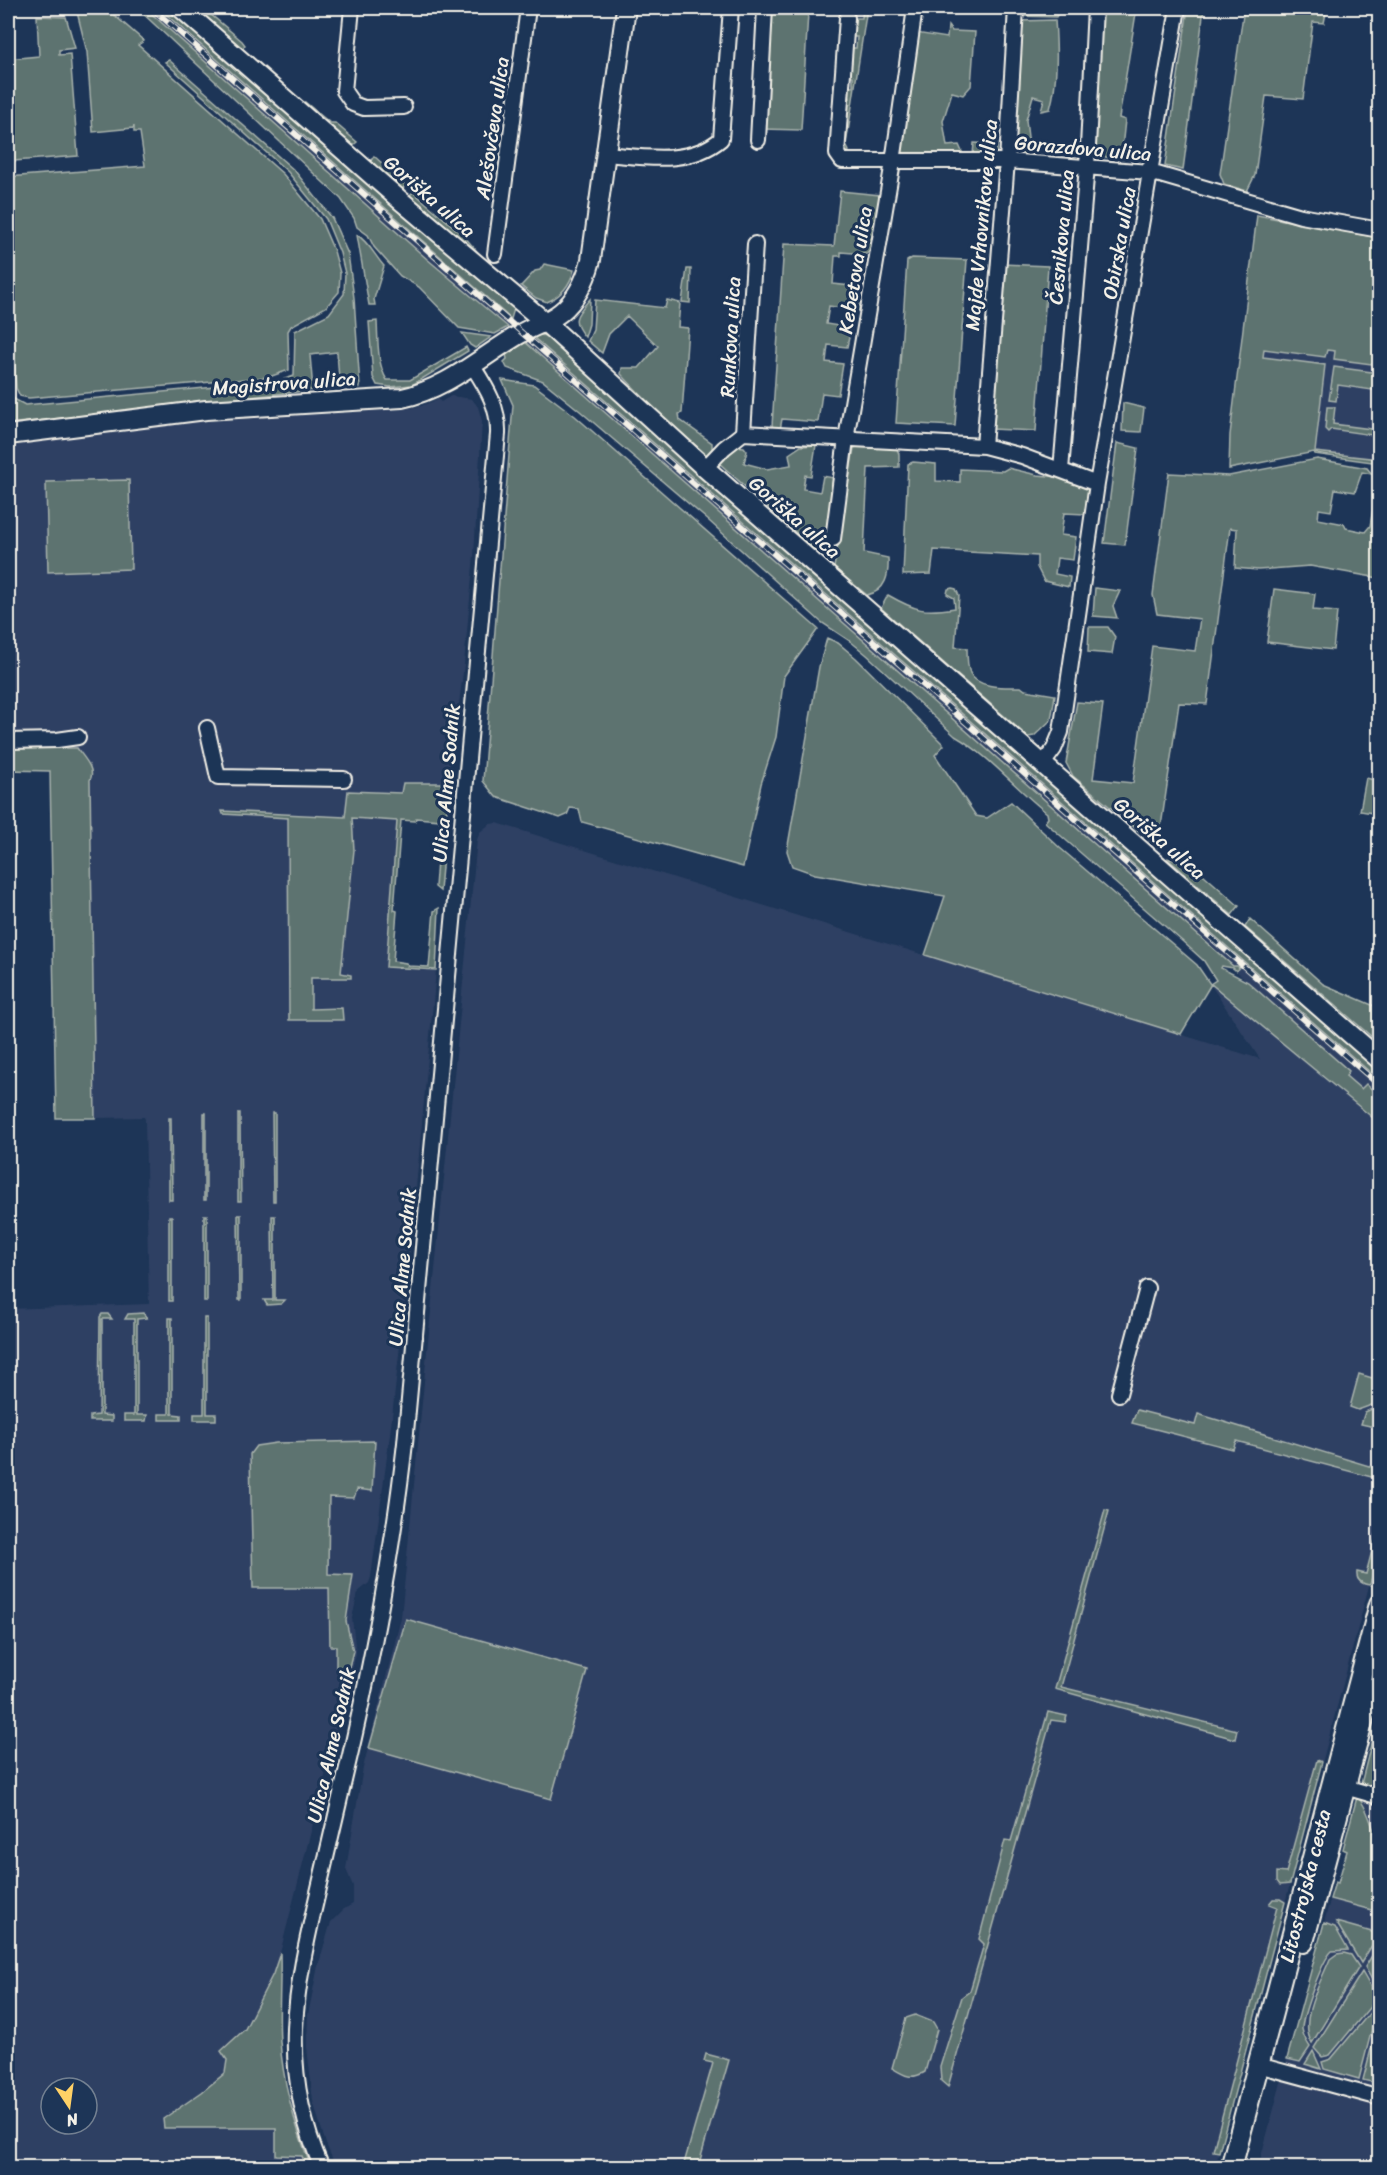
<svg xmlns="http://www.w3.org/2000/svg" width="1387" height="2175" font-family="Sriracha,sans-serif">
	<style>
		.built { fill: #2f4164; fill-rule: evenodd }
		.green { fill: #5d736f; stroke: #a8b2ac; stroke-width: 1.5 }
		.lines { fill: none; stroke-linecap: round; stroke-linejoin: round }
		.minor-casing { stroke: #f4f1e8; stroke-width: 18 }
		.tertiary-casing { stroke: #f4f1e8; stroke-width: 22 }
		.secondary-casing { stroke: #f4f1e8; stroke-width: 24 }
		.minor { stroke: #1d3557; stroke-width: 14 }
		.tertiary { stroke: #1d3557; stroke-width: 18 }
		.secondary { stroke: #1d3557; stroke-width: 20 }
		.rail-casing { stroke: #f4f1e8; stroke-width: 6 }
		.rail { stroke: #1d3557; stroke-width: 4; stroke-dasharray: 11; stroke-linecap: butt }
		.labels { text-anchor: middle; stroke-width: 6; stroke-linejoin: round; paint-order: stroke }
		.street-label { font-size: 20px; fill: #f4f1e8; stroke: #1d3557 }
	</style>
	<rect width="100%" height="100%" fill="#1d3557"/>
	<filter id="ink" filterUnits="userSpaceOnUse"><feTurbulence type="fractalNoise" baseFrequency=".0167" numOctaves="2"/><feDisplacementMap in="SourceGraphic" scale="12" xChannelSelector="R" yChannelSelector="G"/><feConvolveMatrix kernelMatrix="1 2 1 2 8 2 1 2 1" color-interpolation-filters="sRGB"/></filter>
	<g filter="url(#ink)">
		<path class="built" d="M145 8H159L515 323 508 327 427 259Z
			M1257 215 1379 238V463L1355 461 1315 454 1314 452 1229 469 1230 435Z
			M533 337 1379 1080V1096L1366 1084 1361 1089 1346 1075 1349 1071 1241 976 1236 971 1239 966H1233L615 423 525 342Z
			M451 396 472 399 478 407 482 421 474 554 464 664 449 783H403L402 793 348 791 345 817 223 811V814L288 818 289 1020H343L342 1008 311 1009 310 978H351L341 973 354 850 352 818 397 820 386 967 436 970 408 1274 390 1434 371 1577 369 1583 358 1592 352 1618 356 1654 280 1953 273 1974 245 2029 221 2051 227 2060 225 2072 284 2070 288 2099 311 2167H8V1309L149 1304 145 1119 144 1117 95 1118 90 780 92 776 77 748H8V446L196 422 404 409 421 406 438 399 441 402ZM51 2088H87V2124H51Z
			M497 823 1260 1059 1210 984 1379 1123V1548L1215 2167H336L326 2144 313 2101 307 2047 308 2015 318 1966 331 1922 344 1909 353 1904V1886L346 1869 363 1768 401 1618 477 840 480 832 490 824Z
			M1357 1797 1379 1803V2167L1258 2168 1335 1882 1338 1883 1347 1851 1343 1849Z"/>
		<path class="green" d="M76 8H106L144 41 138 45 283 174 320 219 334 251 340 273 339 292 326 307 291 326 288 331 289 370 269 377 29 398 20 396 16 388 8 277V177L145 166 140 132H134V126L133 128 93 132 87 52Z
			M137 8H145L427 259 508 327 495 334 459 328 419 287 400 276 374 247 368 235 357 227 354 218 341 199Z
			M159 8H170L212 43 514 309 511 319Z
			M200 8H203L242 41 245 45 241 50C227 37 207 25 200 8Z
			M863 8H867L846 145 849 151 847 152 844 148 847 98H850L847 87H853V76L848 75 849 62H852V56H849L850 48H856L857 37H851L852 18H862Z
			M1021 8H1061L1056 17 1020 16Z
			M1103 8 1130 9 1136 13 1119 118 1125 120 1122 148 1145 151 1143 160 1093 156Z
			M1188 8H1204L1183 170 1165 166Z
			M1244 8H1327L1324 23 1313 22 1303 99 1266 96 1255 175 1247 191 1224 184 1220 174Z
			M770 11 808 13 801 130 763 129Z
			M37 16 66 17 75 48 59 50V55L70 54 78 156 14 161 8 59 39 56Z
			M1055 20C1057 49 1058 81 1050 109L1041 111 1044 99 1033 96 1026 120 1029 146 1028 156 1013 155 1020 21Z
			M948 26 952 31 975 32 971 86 963 95 952 92 943 121 947 146 959 145 963 154H902L900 151 916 33 947 38Z
			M169 60 295 171 332 218 348 254 354 298 360 387 343 388 339 379 337 352 310 355 313 390 8 424V384L14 399 25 405 279 381 294 376 295 331 329 314 344 294 345 273 340 253 326 219 288 172 165 62Z
			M305 102 330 123H335L357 142 351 147 303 104Z
			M974 143 997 144V155H973Z
			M374 156 406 185 401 191 370 162Z
			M840 191 880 195 871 250 866 254 841 252V256H835L833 284 851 286 850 295 859 296 858 310 829 306 826 324 851 328 847 347 828 345 826 362 843 364 838 395 822 393 818 422 782 419 780 430 772 426 784 244 834 246Z
			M413 192 463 235 482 257 408 197Z
			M1257 215 1379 238V365L1334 359 1335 351 1327 350 1325 357 1264 349 1263 357 1325 365 1315 452 1379 459V463L1315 454 1314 452 1229 469 1230 435Z
			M357 235C368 241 375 256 384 266L374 299 375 305H369Z
			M912 258 967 260 955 426 896 423 907 261Z
			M544 264 574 270C570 285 561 296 547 302L536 298 521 286 535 271 540 270Z
			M1002 264 1048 266 1036 431 991 429Z
			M687 269H691L690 303 682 302Z
			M590 299 589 324 585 337C570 320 576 315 590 299Z
			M595 300 665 308 667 300 680 303 678 327 688 328 682 413 679 414 680 420 712 443V454L707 455 662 417 621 374 622 368H639L658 346 627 316 609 334 602 353 588 341 593 330Z
			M377 321C378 339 377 365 387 380H410L466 347 468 351 412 385 390 387 377 385 373 377 369 322Z
			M462 333 491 337 475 348 470 345Z
			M540 335 546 336 1379 1070V1080L533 337Z
			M525 342 1233 966H1240L1236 971 1233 968 1222 966 1221 968 1248 982 1349 1071 1346 1076 1361 1089 1366 1084 1379 1096V1123L1211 984 1181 1034 925 955 945 896 815 874 792 866 787 851 819 667 827 638 838 643 856 658 944 745 935 755 976 816 987 818 1011 802 1060 848 1197 965 1210 984 1216 980 1204 961 1182 941 1045 822 1048 818 1047 813C1015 788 990 756 955 736L867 655 850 641 821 622 709 521 580 411 543 381 507 368 504 362 507 359 506 354Z
			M1334 367 1379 373V391L1338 385 1336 401 1329 400Z
			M502 380 534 385 575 416 818 629 784 676 776 737 761 784 743 867 582 822 579 809 570 808 567 815 560 818 496 797 483 781 513 405Z
			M1123 403 1144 408 1141 432 1122 431Z
			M1327 407H1335L1333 424 1379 430V436L1331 429 1328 432 1325 429Z
			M1117 443 1138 448 1125 545 1104 543Z
			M816 445 811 476 805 475 803 489 820 492 823 476 834 478 824 554 815 550 718 462 735 446 744 447 747 451 744 463 767 469 791 465 789 454 801 446Z
			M858 446 897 449 899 454V467L868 468 864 553 888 558C889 575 886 591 867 595L834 568 854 448Z
			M1317 459 1367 468 1372 474 1362 472 1355 492 1335 489 1331 511 1319 509 1318 519 1344 524 1346 528 1365 532 1370 526 1379 475V578L1310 566 1258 570 1235 568 1237 529 1230 528 1207 704 1179 703 1158 847 1073 776 1066 763 1077 702 1103 704 1093 779 1133 783 1152 646 1195 651 1200 619 1157 614 1153 595 1169 473 1229 476Z
			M913 462 936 464V481L960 482V469L1003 471 1008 468 1037 475 1060 477 1088 487 1085 514 1064 513 1061 535 1076 537 1073 560 1057 558 1055 574 1070 577 1069 587 1044 581 1037 567V556L934 550 931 574 903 575 908 464Z
			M129 480 131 569 48 572 46 482Z
			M952 588 956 589 959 596 955 647 967 648C967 656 967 666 970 673 977 689 1006 687 1021 687L1025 690 1055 695 1051 720 1034 736 1028 737 881 608 888 595C916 611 924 613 955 608L954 598 947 594 948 589Z
			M1095 588 1120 591 1113 606 1117 618 1093 616Z
			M1274 589 1315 594 1313 610 1337 612 1333 650 1267 642Z
			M1089 627H1108L1115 637 1112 654 1088 652Z
			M8 748H77C83 757 96 769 90 780L95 1118H56L50 771 8 770Z
			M1366 778 1379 781V814L1360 811Z
			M403 783H449L440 891 435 887 440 820 416 818 415 821 401 820 394 910 397 911 393 961 406 963 408 966 429 967 434 911 439 908 436 970 386 967 397 821 352 818 354 850 341 973 351 975V978H311V1009L342 1008 343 1020H289L288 818 223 814 222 811 345 817 348 791 401 793Z
			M1167 858 1177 861 1186 859 1239 906 1232 915Z
			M1250 919 1323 984 1379 1008V1043L1245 927Z
			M204 1113H206V1200H204Z
			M238 1113H240V1123L241 1201H238Z
			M272 1113H275V1201H273Z
			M169 1118H171L172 1200H169Z
			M204 1215H207V1301H204Z
			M238 1215H241V1300H239Z
			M169 1216H172V1301H169Z
			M272 1216H275V1300H285L281 1304 267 1305 264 1300H273Z
			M143 1313 147 1318 137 1319V1415H147L146 1421H124V1415H134V1319H125L128 1314Z
			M102 1314H108L112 1319H102V1415L112 1416V1421H90V1416L99 1415 100 1317Z
			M169 1318H172V1414L181 1415V1420H159V1414H169Z
			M204 1318H207V1414H216V1420H194V1414H204Z
			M1359 1374 1379 1380 1380 1402 1358 1410 1350 1407Z
			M1379 1406V1428L1361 1424 1365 1412Z
			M1137 1410 1195 1425 1198 1414 1379 1469V1479L1236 1441 1233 1449 1132 1423Z
			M375 1441 372 1491 357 1489 354 1498 329 1497 328 1574 353 1575 346 1621 353 1651 349 1667 336 1668V1646H330L329 1588H253L250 1454 256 1446 276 1443Z
			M1105 1510 1109 1511 1061 1687 1237 1730 1235 1739 1055 1689Z
			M1379 1524V1548L1370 1585C1362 1584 1356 1580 1357 1572L1366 1574Z
			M406 1619 587 1670 551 1799 369 1748Z
			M1048 1712 1067 1716 1065 1722 1051 1720 948 2087 941 2081 940 2067 962 1997 970 1991 984 1944 979 1939 1005 1840 1011 1841Z
			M1379 1712V1753L1371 1787 1361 1784Z
			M1317 1760 1322 1762 1290 1884 1280 1885 1277 1881V1872L1286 1873Z
			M1357 1797C1366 1803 1379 1842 1379 1854 1381 1873 1379 1893 1379 1912L1330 1899 1335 1882 1338 1883 1347 1851 1343 1849Z
			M1273 1899H1280L1285 1902 1219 2152 1213 2151 1277 1907 1269 1904Z
			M1336 1922 1379 1934 1361 1963Z
			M1324 1923 1335 1927 1348 1950 1332 1951C1322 1960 1302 2016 1302 2029 1303 2036 1306 2041 1310 2047L1300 2062 1287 2059Z
			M1379 1944V1958L1376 1971H1379V1993L1365 1967Z
			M280 1953C281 1982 278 2012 280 2041 283 2085 295 2126 311 2167H306L302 2156 276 2155V2128H164L163 2119 202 2092 225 2073 227 2060 221 2051 245 2029 273 1974Z
			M1344 1953 1351 1955 1359 1967 1312 2043C1298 2021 1321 1981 1330 1959L1337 1954Z
			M1362 1972 1374 1993V2002L1330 2055 1322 2057 1314 2048Z
			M1379 2002 1359 2079 1324 2069 1322 2062 1331 2059Z
			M915 2015 933 2022 937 2029 925 2072C911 2080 905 2076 892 2068L906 2018Z
			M1379 2018 1380 2082 1379 2084 1363 2080Z
			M1313 2051 1321 2069 1305 2064Z
			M706 2054 729 2060 698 2167H683L713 2063 704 2061Z"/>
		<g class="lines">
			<g class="minor-casing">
				<path id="minor" d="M352 8 344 91 353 104 364 108 404 107
					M847 18 837 154 842 161H1007L1150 172 1301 216 1380 230
					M758 140 765 8
					M605 154C645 157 689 166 721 139L731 8
					M495 254 528 8
					M743 433 755 244
					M984 446 1007 161 1016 8
					M705 468 724 448 743 433 984 446 1022 456 1097 484
					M1061 470 1087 166 1095 8
					M833 539 846 439 893 162 915 8
					M207 728 218 777 344 779
					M8 741 57 740 78 737
					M1043 764 1054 749 1061 732 1097 484 1178 8
					M1119 1394 1147 1288
					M1338 1785 1380 1797
					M1258 2065 1380 2098
					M322 2168C278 2068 295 1990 319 1888 331 1838 342 1788 354 1738 376 1640 394 1542 405 1443L498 434C499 406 486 387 472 365"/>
			</g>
			<g class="tertiary-casing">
				<path id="tertiary" d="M181 8 400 200 545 322 705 468 1380 1060
					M8 435 206 410 402 398C447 389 482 356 520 334 533 326 549 322 561 312 577 299 586 279 591 260L626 8"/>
			</g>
			<g class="secondary-casing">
				<path id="secondary" d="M1303 1942 1371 1689
					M1231 2168 1380 1604"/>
			</g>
			<use href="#minor" class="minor"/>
			<use href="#tertiary" class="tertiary"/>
			<use href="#secondary" class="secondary"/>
			<g class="rail-casing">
				<path id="rail" d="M152 8 1380 1086"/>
			</g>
			<use href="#rail" class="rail"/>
		</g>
	</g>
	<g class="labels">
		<g class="street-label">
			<text transform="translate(492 128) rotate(-82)" y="7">Alešovčeva ulica</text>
			<text transform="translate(1083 148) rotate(5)" y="7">Gorazdova ulica</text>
			<text transform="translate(430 196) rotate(41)" y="7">Goriška ulica</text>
			<text transform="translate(981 225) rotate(-85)" y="7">Majde Vrhovnikove ulica</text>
			<text transform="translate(1061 237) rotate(-85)" y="7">Česnikova ulica</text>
			<text transform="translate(1119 243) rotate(-80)" y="7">Obirska ulica</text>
			<text transform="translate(855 270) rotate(-81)" y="7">Kebetova ulica</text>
			<text transform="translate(730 337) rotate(-87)" y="7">Runkova ulica</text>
			<text transform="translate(284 383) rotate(-4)" y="7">Magistrova ulica</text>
			<text transform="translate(795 517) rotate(41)" y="7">Goriška ulica</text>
			<text transform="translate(446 783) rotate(-85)" y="7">Ulica Alme Sodnik</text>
			<text transform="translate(1160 838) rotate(41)" y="7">Goriška ulica</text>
			<text transform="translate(402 1267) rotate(-85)" y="7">Ulica Alme Sodnik</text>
			<text transform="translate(331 1745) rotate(-77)" y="7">Ulica Alme Sodnik</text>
			<text transform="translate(1305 1886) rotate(-76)" y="7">Litostrojska cesta</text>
		</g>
	</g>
	<rect width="1387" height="2175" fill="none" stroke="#1d3557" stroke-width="30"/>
	<rect x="15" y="15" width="1357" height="2145" fill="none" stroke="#f4f1e8" stroke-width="2" filter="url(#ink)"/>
	<g transform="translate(69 2106) rotate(167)"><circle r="28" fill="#1d3557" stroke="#738091" stroke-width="1.5"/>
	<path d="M0-4.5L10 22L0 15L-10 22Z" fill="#ffd166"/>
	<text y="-9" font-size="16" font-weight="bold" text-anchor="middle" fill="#f4f1e8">N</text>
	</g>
</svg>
